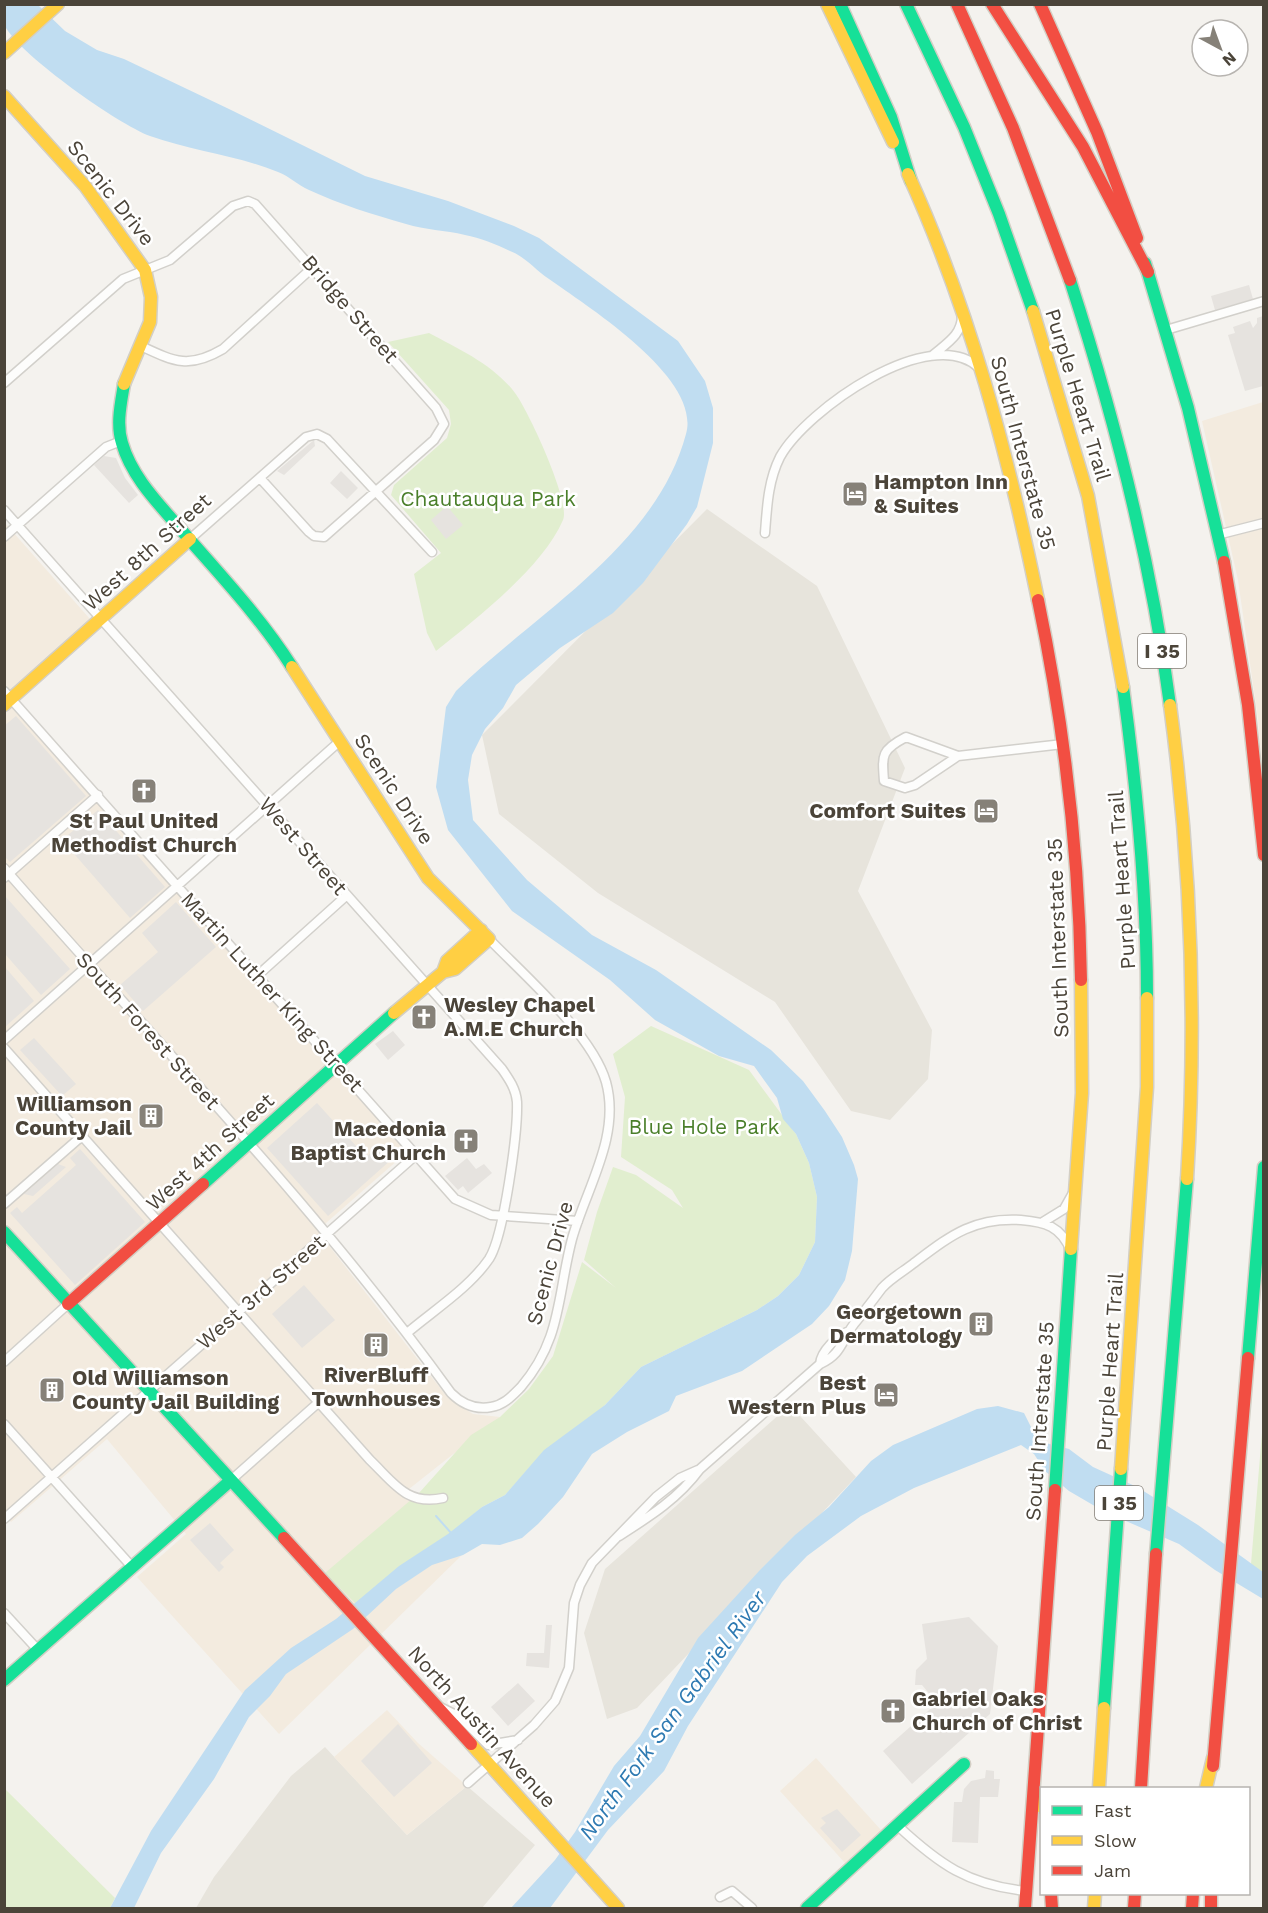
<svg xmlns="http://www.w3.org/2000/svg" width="1268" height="1913" font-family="'Work Sans',sans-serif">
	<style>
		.residential { fill: #e7e4dc }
		.commercial { fill: #f3ebdf }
		.green { fill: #e1eecf }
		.parking { fill: #e6e3df }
		.water { fill: #c0ddf1 }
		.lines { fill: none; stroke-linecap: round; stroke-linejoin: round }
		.stream { stroke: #c0ddf1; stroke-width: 2 }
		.street-casing { stroke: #d2d0cb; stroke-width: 11 }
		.fast-casing { stroke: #d3cfc5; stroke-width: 15 }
		.slow-casing { stroke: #d3cfc5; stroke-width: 15 }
		.jam-casing { stroke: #d3cfc5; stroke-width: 15 }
		.street { stroke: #fdfdfc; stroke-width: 8 }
		.fast { stroke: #16e098; stroke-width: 12 }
		.slow { stroke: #ffcf43; stroke-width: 12 }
		.jam { stroke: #f24e42; stroke-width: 12 }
		.labels { text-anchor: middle; stroke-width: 5; stroke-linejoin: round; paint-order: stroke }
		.shield { fill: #fff; stroke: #817c74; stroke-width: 1.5 }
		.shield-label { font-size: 20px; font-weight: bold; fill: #4b4439 }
		.street-label { font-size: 21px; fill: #4b4439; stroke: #fff }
		.poi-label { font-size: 21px; font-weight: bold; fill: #4b4439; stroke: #fff; text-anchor: end }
		.park-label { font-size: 21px; fill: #4a7f2a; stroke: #fff }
		.water-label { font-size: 22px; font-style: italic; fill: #2e7ab2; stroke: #fff }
	</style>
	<rect width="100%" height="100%" fill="#f4f2ee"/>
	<path class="residential" d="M707 509 817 586 905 768 858 891 932 1030 928 1079 890 1120 851 1111 775 1002 598 893 499 814 482 735Z
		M790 1405 856 1477 637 1708 607 1719 584 1633 605 1569Z
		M325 1747 407 1835 467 1786 535 1845 482 1908H196L214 1877 291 1776Z"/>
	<path class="commercial" d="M1263 402V780L1258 719 1238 580 1202 421Z
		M4 522 90 619 5 695H4Z
		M4 698 407 1152 326 1223 319 1233 448 1398 473 1414 500 1417 409 1489 462 1555 279 1734 137 1577 186 1534 107 1439 11 1522 5 1515Z
		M387 1710 418 1743 467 1786 407 1835 334 1757Z
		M816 1758 881 1830 845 1863 780 1791Z"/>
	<path class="green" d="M429 333C459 349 494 365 515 393 528 410 571 502 563 520 543 567 476 619 436 651L427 633 414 574 441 553 391 495 394 485 447 438 451 424 449 410 388 342Z
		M651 1026 749 1070 796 1134 809 1163 817 1197 815 1242 799 1275 778 1296 757 1310 641 1367 605 1405 529 1468 505 1495 482 1507 361 1609 325 1573 419 1493 471 1435 500 1417 529 1389 553 1356 582 1262 616 1288 584 1260 597 1212 613 1167 636 1175 683 1208 672 1190 621 1157 625 1097 613 1054Z
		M1263 1421V1575L1251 1564Z
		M4 1788 115 1898 110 1908H5Z"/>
	<path class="parking" d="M1249 285 1253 299 1215 310 1211 296Z
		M1263 316V386L1245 391 1228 335 1235 333 1233 327 1250 321 1253 328 1257 323V318Z
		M314 440 315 446 284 475 277 471Z
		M104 456 116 458 125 478 138 495 129 503 94 465Z
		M341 471 358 488 347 499 330 483Z
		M447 506 463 525 446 539 431 520Z
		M16 716 86 796 10 862 4 856V726Z
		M98 810 165 887 130 918 62 840Z
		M5 896 70 969 41 995 5 954Z
		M176 902 216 947 143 1011 120 985 158 952 142 933Z
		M5 967 34 1001 5 1027H4Z
		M393 1031 405 1045 388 1060 375 1044Z
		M34 1038 76 1084 62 1096 20 1050Z
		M317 1103 366 1157 380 1145 392 1159 328 1216 267 1148Z
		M80 1149 145 1222 75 1285 10 1213 17 1207 22 1213 76 1165 70 1158Z
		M467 1158 476 1169 484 1164 492 1173 468 1193 463 1186 458 1190 445 1176Z
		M58 1164 66 1167 33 1196 24 1194Z
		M304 1285 335 1320 302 1348 272 1314Z
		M210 1523 234 1550 220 1563 224 1567 219 1572 190 1540Z
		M969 1617 998 1646 990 1714 912 1784 883 1751 937 1703 922 1685H915L916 1670 927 1659 922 1624Z
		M546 1625H552L549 1668 526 1666 527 1653H544Z
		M518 1683 535 1701 508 1726 491 1707Z
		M398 1724 432 1763 394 1797 361 1761Z
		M986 1770 994 1771V1779H1000L998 1797H980L978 1843 952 1842 954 1802H962L964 1789 971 1781 985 1778Z
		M837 1809 861 1835 842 1852 820 1828 826 1823 821 1818Z"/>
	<path class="water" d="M5 5H38L65 31 97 50 124 59 229 109 365 176 448 201 514 226 539 238 678 341 705 381 713 408V443L697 507 687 524 643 583 613 613 560 648 516 685 503 708 485 729 472 755 468 780 473 820 527 880 592 935 656 970 771 1050 803 1081 825 1111 842 1137 854 1165 858 1179 852 1251 845 1280 829 1306 812 1324 742 1371 676 1396 669 1411 627 1432 592 1454 563 1497 538 1524 522 1538 500 1545 482 1544 463 1555 432 1565 396 1589 353 1629 286 1674 270 1696 249 1717 214 1779 161 1853 134 1908H110L151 1831 245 1690 291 1648 336 1619 399 1566 448 1534 482 1507 505 1495 544 1450 605 1405 641 1367 757 1310 778 1296 799 1275 815 1242 817 1197 809 1163 796 1134 783 1119 777 1098 754 1066 719 1056 655 1020 610 980 512 911 448 830 436 787 446 707 456 691C534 614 656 547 686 434 702 378 588 307 549 279 535 270 526 257 510 251 496 244 480 238 465 235 445 230 425 230 406 224 374 215 339 204 309 190 298 185 289 176 278 172 236 155 192 151 150 136 118 124 23 57 6 28 3 22 5 12 5 5Z
		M998 1406 1024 1413 1038 1441 1069 1449 1093 1467 1137 1487 1198 1525 1263 1572V1599L1215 1570 1179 1544 1105 1512 1069 1491 1045 1471 1034 1454 1021 1445 914 1488 861 1516 807 1556 782 1582 688 1726 664 1771 608 1830 550 1908H511L555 1860 575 1832 614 1766 640 1736 698 1638 760 1570 795 1535 829 1507 871 1461 893 1445 977 1409Z"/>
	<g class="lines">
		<path class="stream" d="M436 1516 452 1534"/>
		<g class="street-casing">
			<path id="street" d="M1166 330 1264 301
				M141 346C175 362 189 369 223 349L312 268
				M933 355C947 343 962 335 962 315
				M4 383 123 279 170 260 233 206 248 201 255 204 436 408 444 424 434 440 324 537 314 536 309 532 260 478
				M4 510 502 1069C509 1079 516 1089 517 1102 518 1131 504 1236 489 1259 469 1288 434 1310 407 1333
				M765 533C767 507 768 481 780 457 806 410 931 322 979 368
				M1217 535 1264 523
				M4 537 106 447 121 441
				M190 539 306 437 317 434 327 439 432 552
				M4 691 455 1199 491 1215 578 1221
				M958 756 906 737C881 750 882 755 884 781L905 788 915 785 958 756 1063 744
				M4 868C155 1041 316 1206 451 1393 462 1404 475 1410 491 1407 504 1405 512 1396 521 1387 562 1339 557 1296 572 1239 586 1189 621 1136 606 1082 592 1034 524 975 489 939
				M4 878 98 795
				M257 976 346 896
				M4 1040 340 741
				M4 1048 370 1460C394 1483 407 1506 443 1498
				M4 1204 83 1135
				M1043 1222 1064 1209 1073 1193
				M4 1362 68 1304
				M820 1364C821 1351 837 1336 849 1331
				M4 1424 133 1568
				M230 1481 319 1402
				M4 1519 416 1155
				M619 1536C649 1517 678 1499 700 1469L820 1364C842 1354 841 1341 854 1324 864 1312 873 1300 882 1288 891 1278 904 1271 914 1263 950 1236 973 1217 1021 1220 1045 1222 1061 1226 1071 1251
				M4 1613 38 1650
				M440 1707 460 1717 488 1745 518 1740
				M468 1783 534 1725 555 1701 569 1668 574 1603 580 1585 592 1563 656 1497 680 1478 698 1470
				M898 1826C939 1864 968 1885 1026 1891
				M720 1897 732 1891 752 1908"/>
		</g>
		<g class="fast-casing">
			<path id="fast" d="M840 4 891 117 911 181
				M906 4 964 127 999 214 1033 311
				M1145 263 1188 408 1224 562
				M1070 280C1115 419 1151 560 1170 705
				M124 384C121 403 116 424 122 443 132 478 160 505 183 532 221 576 261 618 292 667
				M1123 687C1137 790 1147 894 1147 998
				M203 1184 394 1013
				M4 1232 284 1538
				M1248 1358 1264 1167
				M1055 1490 1071 1249
				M1156 1554 1187 1179
				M4 1680 230 1481
				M1104 1708 1121 1469
				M807 1908 964 1764"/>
		</g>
		<g class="slow-casing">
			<path id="slow" d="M827 4 893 142
				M4 53 58 4
				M4 96 85 186 145 270 151 297 150 322 124 384
				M908 174C970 310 1008 454 1038 600
				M1033 311 1088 496 1123 687
				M292 667 428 878 489 939 455 969 443 972 394 1013
				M4 705 190 539
				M1170 705C1191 862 1197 1020 1187 1179
				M443 972 447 961 481 930
				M1071 1249 1082 1093 1081 980
				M1121 1469 1147 1087V998
				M471 1744 618 1908
				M1099 1788 1104 1708
				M1206 1788 1213 1758
				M1035 1792 1042 1807
				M1094 1908 1095 1894"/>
		</g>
		<g class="jam-casing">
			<path id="jam" d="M957 4 1013 128 1070 280
				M992 4 1083 147 1148 272
				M1040 4 1097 132 1137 238
				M1224 562 1248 705 1264 855
				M1038 600C1064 725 1079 851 1081 980
				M68 1304 203 1184
				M284 1538 471 1744
				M1213 1766 1248 1358
				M1141 1788 1156 1554
				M1051 1894 1052 1908
				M1211 1894V1908
				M1025 1908 1055 1490
				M1134 1908 1135 1894
				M1192 1908 1193 1894"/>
		</g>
		<use href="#street" class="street"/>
		<use href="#fast" class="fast"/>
		<use href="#slow" class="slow"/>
		<use href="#jam" class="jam"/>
	</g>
	<defs>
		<g id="hotel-square" transform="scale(1.35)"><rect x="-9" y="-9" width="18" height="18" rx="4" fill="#868178" stroke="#fff"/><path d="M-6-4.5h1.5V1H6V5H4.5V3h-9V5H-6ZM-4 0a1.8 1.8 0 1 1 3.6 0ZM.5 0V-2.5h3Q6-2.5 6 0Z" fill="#fff"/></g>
		<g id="church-square" transform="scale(1.35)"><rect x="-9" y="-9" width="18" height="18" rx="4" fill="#868178" stroke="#fff"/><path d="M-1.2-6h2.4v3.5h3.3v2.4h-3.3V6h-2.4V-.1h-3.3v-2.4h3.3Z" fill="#fff"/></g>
		<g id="building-square" transform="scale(1.35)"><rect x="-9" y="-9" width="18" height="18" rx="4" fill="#868178" stroke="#fff"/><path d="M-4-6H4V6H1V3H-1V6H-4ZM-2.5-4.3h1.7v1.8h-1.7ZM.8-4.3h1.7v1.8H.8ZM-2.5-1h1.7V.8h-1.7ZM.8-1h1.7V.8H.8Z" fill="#fff"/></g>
	</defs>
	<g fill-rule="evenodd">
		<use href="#hotel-square" x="855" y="494"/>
		<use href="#church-square" x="144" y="791"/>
		<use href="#hotel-square" x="986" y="811"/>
		<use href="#church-square" x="424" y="1017"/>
		<use href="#building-square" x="151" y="1116"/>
		<use href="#church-square" x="466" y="1141"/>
		<use href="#building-square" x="981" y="1324"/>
		<use href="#building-square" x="376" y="1345"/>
		<use href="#building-square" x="52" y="1390"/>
		<use href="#hotel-square" x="886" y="1395"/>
		<use href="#church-square" x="893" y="1711"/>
	</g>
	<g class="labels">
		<g class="shield">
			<rect x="1138" y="634" width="48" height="34" rx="4.5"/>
			<rect x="1095" y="1486" width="48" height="34" rx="4.5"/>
		</g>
		<g class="shield-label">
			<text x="1162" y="658">I 35</text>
			<text x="1119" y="1510">I 35</text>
		</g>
		<g class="street-label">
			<text transform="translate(111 193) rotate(52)" y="7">Scenic Drive</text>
			<text transform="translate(350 309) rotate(49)" y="7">Bridge Street</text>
			<text transform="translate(1078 395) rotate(73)" y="7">Purple Heart Trail</text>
			<text transform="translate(1023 453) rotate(75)" y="7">South Interstate 35</text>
			<text transform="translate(147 552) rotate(-42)" y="7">West 8th Street</text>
			<text transform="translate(394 789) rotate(57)" y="7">Scenic Drive</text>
			<text transform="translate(303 846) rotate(49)" y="7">West Street</text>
			<text transform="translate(1122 880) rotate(-94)" y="7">Purple Heart Trail</text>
			<text transform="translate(1058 938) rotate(-92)" y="7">South Interstate 35</text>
			<text transform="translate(272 992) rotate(48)" y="7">Martin Luther King Street</text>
			<text transform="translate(148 1031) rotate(48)" y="7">South Forest Street</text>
			<text transform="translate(210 1152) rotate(-42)" y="7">West 4th Street</text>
			<text transform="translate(550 1263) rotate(-75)" y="7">Scenic Drive</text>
			<text transform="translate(261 1292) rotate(-41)" y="7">West 3rd Street</text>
			<text transform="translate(1110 1362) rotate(-86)" y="7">Purple Heart Trail</text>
			<text transform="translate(1040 1421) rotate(-86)" y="7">South Interstate 35</text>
			<text transform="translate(482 1727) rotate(48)" y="7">North Austin Avenue</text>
		</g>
		<g class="poi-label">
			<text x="874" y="489" text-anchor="start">Hampton Inn<tspan x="874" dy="24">&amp; Suites</tspan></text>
			<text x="966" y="818">Comfort Suites</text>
			<text x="144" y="828" text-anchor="middle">St Paul United<tspan x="144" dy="24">Methodist Church</tspan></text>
			<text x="444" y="1012" text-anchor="start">Wesley Chapel<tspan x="444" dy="24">A.M.E Church</tspan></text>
			<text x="132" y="1111">Williamson<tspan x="132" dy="24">County Jail</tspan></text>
			<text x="446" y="1136">Macedonia<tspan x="446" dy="24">Baptist Church</tspan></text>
			<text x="962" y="1319">Georgetown<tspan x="962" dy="24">Dermatology</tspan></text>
			<text x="376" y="1382" text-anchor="middle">RiverBluff<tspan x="376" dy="24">Townhouses</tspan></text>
			<text x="72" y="1385" text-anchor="start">Old Williamson<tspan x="72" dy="24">County Jail Building</tspan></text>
			<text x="866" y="1390">Best<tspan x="866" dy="24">Western Plus</tspan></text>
			<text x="912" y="1706" text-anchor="start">Gabriel Oaks<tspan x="912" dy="24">Church of Christ</tspan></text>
		</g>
		<g class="park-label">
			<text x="488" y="506">Chautauqua Park</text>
			<text x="704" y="1134">Blue Hole Park</text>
		</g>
		<g class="water-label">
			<text transform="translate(672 1715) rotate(-54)" y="8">North Fork San Gabriel River</text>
		</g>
	</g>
	<rect width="1268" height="1913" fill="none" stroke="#4b4439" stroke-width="12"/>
	<rect x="1040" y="1787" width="210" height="108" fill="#ffffff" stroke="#b7b4b0" stroke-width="1.5"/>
	<rect x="1052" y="1806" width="30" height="9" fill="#16e098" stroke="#b7b4b0" stroke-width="1.5"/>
	<text x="1094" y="1817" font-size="18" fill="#4b4439">Fast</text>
	<rect x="1052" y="1836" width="30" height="9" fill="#ffcf43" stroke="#b7b4b0" stroke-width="1.5"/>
	<text x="1094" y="1847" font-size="18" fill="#4b4439">Slow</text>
	<rect x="1052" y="1866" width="30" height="9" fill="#f24e42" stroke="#b7b4b0" stroke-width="1.5"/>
	<text x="1094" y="1877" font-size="18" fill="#4b4439">Jam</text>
	<g transform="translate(1220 48) rotate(139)"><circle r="28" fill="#ffffff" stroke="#b7b4b0" stroke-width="1.5"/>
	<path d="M0-4.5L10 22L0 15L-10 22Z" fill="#868178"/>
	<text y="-9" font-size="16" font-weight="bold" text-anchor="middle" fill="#4b4439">N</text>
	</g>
</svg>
